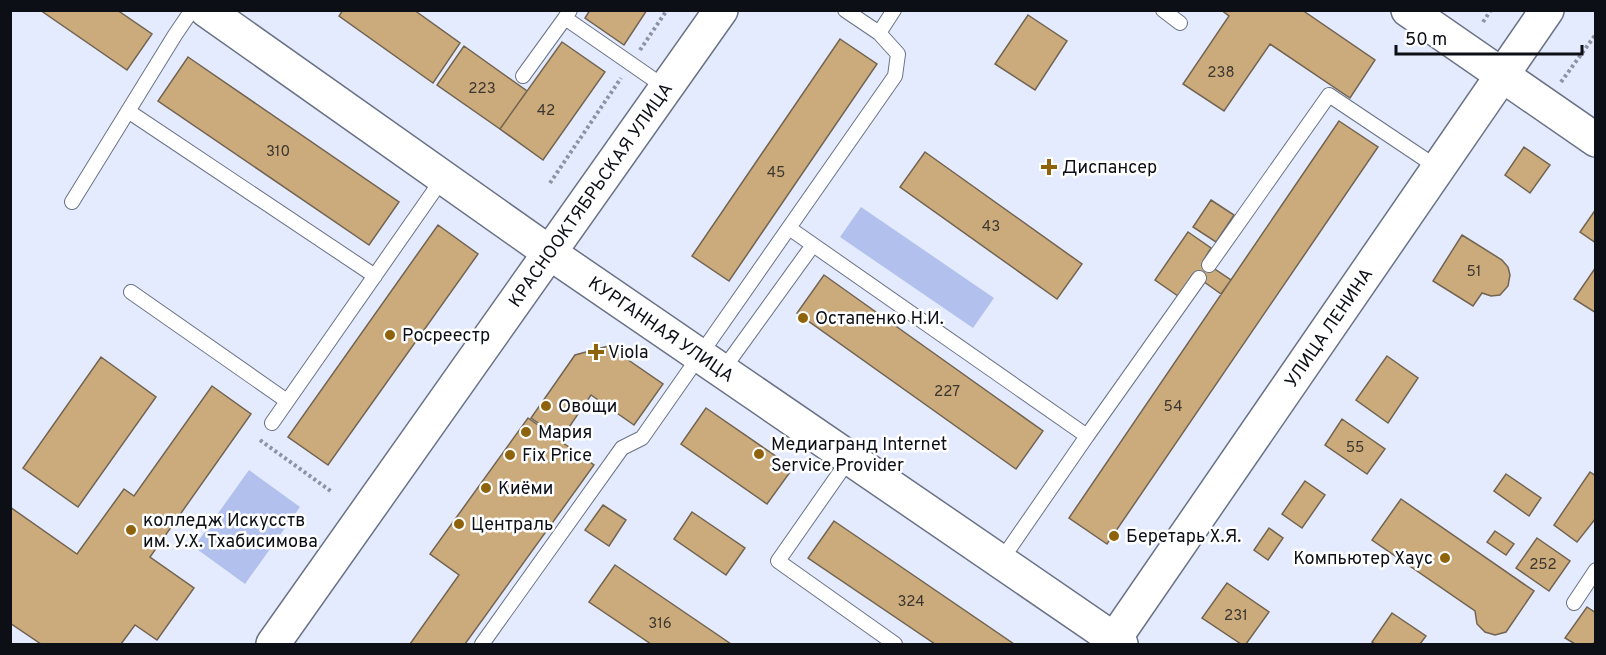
<svg xmlns="http://www.w3.org/2000/svg" width="1606" height="655" font-family="Overpass,sans-serif">
	<style>
		.green { fill: #b1c0ec }
		.building { fill: #cbab7b; stroke: #726451; stroke-width: 1.5 }
		.lines { fill: none; stroke-linecap: round; stroke-linejoin: round }
		.lane-casing { stroke: #6a7286; stroke-width: 16 }
		.secondary-casing { stroke: #6a7286; stroke-width: 36 }
		.path { stroke: #8e93a1; stroke-width: 4; stroke-dasharray: 3 3; stroke-linecap: butt }
		.lane { stroke: #fff; stroke-width: 14 }
		.secondary { stroke: #fff; stroke-width: 33 }
		.poi-dot { fill: #8f630b; stroke: #fff; stroke-width: 2 }
		.labels { text-anchor: middle; stroke-width: 5; stroke-linejoin: round; paint-order: stroke }
		.number-label { font-size: 15px; fill: #3c3630 }
		.poi-label { font-size: 18px; fill: #0d0f17; stroke: #fff; text-anchor: start }
		.street-label { font-size: 18px; fill: #0d0f17; stroke: #fff }
	</style>
	<rect width="100%" height="100%" fill="#e4ebfe"/>
	<path class="green" d="M861 207 994 298 973 328 840 237Z
		M249 470 300 507 245 584 194 547Z"/>
	<path class="building" d="M40 10H117L152 34 127 70Z
		M343 10H414L460 43 433 83 339 16Z
		M590 10H647L624 45 585 18Z
		M1221 10H1302L1375 60 1350 98 1270 44 1224 111 1183 84 1229 16Z
		M1028 15 1067 41 1035 90 995 64Z
		M840 39 877 64 729 281 692 256Z
		M562 42 605 72 543 160 500 129Z
		M464 46 527 91 500 129 437 85Z
		M188 57 399 202 369 245 158 101Z
		M1339 121 1378 147 1107 544 1069 518Z
		M1524 147 1550 165 1530 193 1505 175Z
		M925 152 1082 264 1057 299 900 187Z
		M1211 200 1234 215 1216 242 1193 227Z
		M1596 209V243L1580 232Z
		M438 225 478 254 328 465 288 437Z
		M1188 232 1211 248 1203 261 1231 280 1221 294 1193 274 1178 296 1155 280Z
		M1462 235 1502 260 1508 267 1510 275 1508 286 1500 295 1491 296 1482 293 1473 306 1433 281Z
		M1596 267V313L1574 299Z
		M824 275 1043 431 1016 469 797 313Z
		M608 346 663 384 634 425 591 395 561 439 531 418 575 355Z
		M1387 356 1418 378 1388 423 1356 400Z
		M101 357 156 397 78 507 23 468Z
		M212 386 251 414 150 557 194 588 157 640 135 625 121 644H41L10 623V507L77 554 124 489 134 496Z
		M706 408 793 468 767 504 681 444Z
		M528 418 594 465 465 644H410L459 575 430 554Z
		M1342 419 1385 449 1367 474 1325 445Z
		M1590 472 1596 476V518L1577 542 1554 525Z
		M1506 474 1541 498 1529 516 1494 491Z
		M1305 481 1325 495 1302 528 1282 514Z
		M1401 499 1534 591 1506 632 1495 635 1485 632 1477 624 1475 611 1372 540Z
		M603 505 626 520 609 546 585 530Z
		M692 512 745 548 726 575 674 539Z
		M834 521 1014 644H935L808 558Z
		M1269 528 1283 538 1268 560 1254 550Z
		M1495 531 1514 544 1506 555 1487 542Z
		M1537 538 1570 561 1549 591 1516 568Z
		M615 565 731 644H651L589 602Z
		M1227 583 1269 612 1246 644H1241L1202 618Z
		M1587 607 1596 613V641L1593 644H1575L1565 638Z
		M1392 613 1426 636 1420 644H1375L1372 642Z"/>
	<g class="lines">
		<g class="lane-casing">
			<path id="lane" d="M570 10 565 18 666 88
				M845 10 879 33 894 10
				M1163 10 1180 23
				M523 76 565 18
				M128 111 375 276
				M72 202 175 35 192 10
				M789 228 1087 436 1199 278
				M1209 265 1329 95 1438 168
				M131 292 287 401
				M722 371 813 245
				M272 423 443 178
				M850 458 778 561 895 644
				M1000 562 1087 436
				M1574 603 1596 570
				M482 644 622 448 642 438 895 76 898 54 879 33"/>
		</g>
		<g class="secondary-casing">
			<g id="secondary">
				<path id="s1" d="M206 10 550 253 1121 644"/>
				<path d="M1408 10 1596 140"/>
				<path id="s2" d="M273 644 721 10"/>
				<path id="s3" d="M1111 644 1547 10"/>
			</g>
		</g>
		<path class="path" d="M1483 22 1491 10
			M640 50 667 10
			M1561 82 1596 34
			M550 183 621 78
			M260 440 332 492"/>
		<use href="#lane" class="lane"/>
		<use href="#secondary" class="secondary"/>
	</g>
	<g class="poi-dot">
		<path d="M1046 158h6v6h6v6h-6v6h-6v-6h-6v-6h6z"/>
		<circle cx="803" cy="318" r="6"/>
		<circle cx="390" cy="335" r="6"/>
		<path d="M593 343h6v6h6v6h-6v6h-6v-6h-6v-6h6z"/>
		<circle cx="546" cy="406" r="6"/>
		<circle cx="526" cy="432" r="6"/>
		<circle cx="759" cy="454" r="6"/>
		<circle cx="510" cy="455" r="6"/>
		<circle cx="486" cy="488" r="6"/>
		<circle cx="459" cy="524" r="6"/>
		<circle cx="131" cy="530" r="6"/>
		<circle cx="1114" cy="536" r="6"/>
		<circle cx="1445" cy="558" r="6"/>
	</g>
	<g class="labels">
		<g class="number-label">
			<text x="1221" y="77">238</text>
			<text x="482" y="93">223</text>
			<text x="546" y="115">42</text>
			<text x="278" y="156">310</text>
			<text x="776" y="177">45</text>
			<text x="991" y="231">43</text>
			<text x="1474" y="276">51</text>
			<text x="947" y="396">227</text>
			<text x="1173" y="411">54</text>
			<text x="1355" y="452">55</text>
			<text x="1543" y="569">252</text>
			<text x="911" y="606">324</text>
			<text x="1236" y="620">231</text>
			<text x="660" y="628">316</text>
		</g>
		<g class="poi-label">
			<text x="1062" y="173">Диспансер</text>
			<text x="815" y="324">Остапенко Н.И.</text>
			<text x="402" y="341">Росреестр</text>
			<text x="608" y="358">Viola</text>
			<text x="558" y="412">Овощи</text>
			<text x="538" y="438">Мария</text>
			<text x="771" y="450">Медиагранд Internet<tspan x="771" dy="21">Service Provider</tspan></text>
			<text x="522" y="461">Fix Price</text>
			<text x="498" y="494">Киёми</text>
			<text x="143" y="526">колледж Искусств<tspan x="143" dy="21">им. У.Х. Тхабисимова</tspan></text>
			<text x="471" y="530">Централь</text>
			<text x="1126" y="542">Беретарь Х.Я.</text>
			<text x="1433" y="564" text-anchor="end">Компьютер Хаус</text>
		</g>
		<g class="street-label">
			<text dy="6" stroke="none"><textPath href="#s2" startOffset="550">КРАСНООКТЯБРЬСКАЯ УЛИЦА</textPath></text>
			<text dy="6" stroke="none"><textPath href="#s3" startOffset="384">УЛИЦА ЛЕНИНА</textPath></text>
			<text dy="6" stroke="none"><textPath href="#s1" startOffset="556">КУРГАННАЯ УЛИЦА</textPath></text>
		</g>
	</g>
	<rect width="1606" height="655" fill="none" stroke="#0d0f17" stroke-width="24"/>
	<path d="M1396 45v9h186v-9" fill="none" stroke="#0d0f17" stroke-width="3"/>
	<text x="1405" y="45" font-size="18" fill="#0d0f17" stroke="#ffffff" stroke-width="4.5" paint-order="stroke">50 m</text>
</svg>
